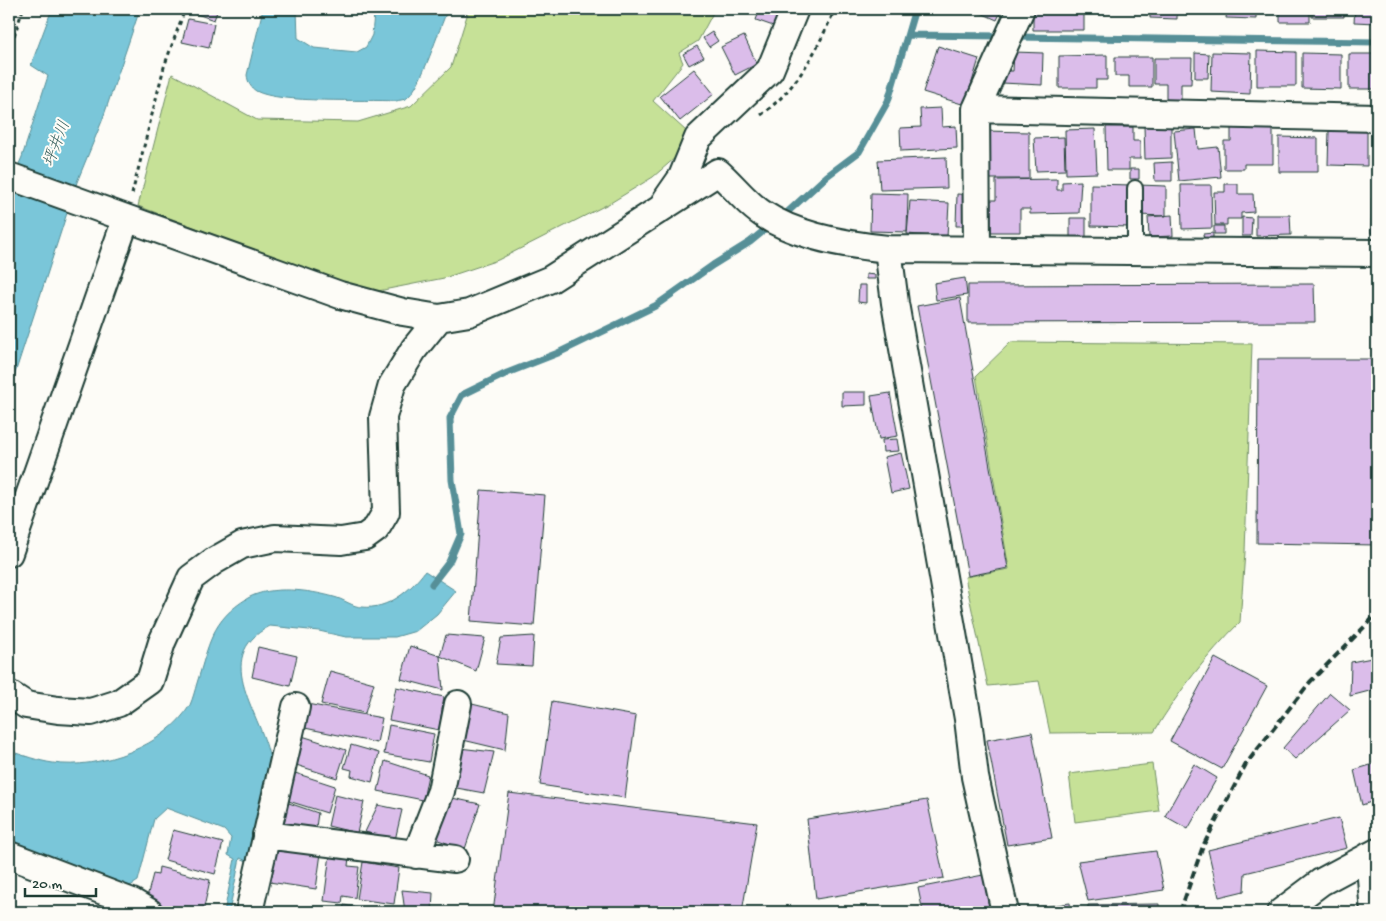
<svg xmlns="http://www.w3.org/2000/svg" width="1386" height="921" font-family="'Gochi Hand','Klee One',sans-serif">
	<style>
		.green { fill: #c6e197; stroke: #728f66 }
		.water { fill: #7ac6d9; stroke: #568f97 }
		.lines { fill: none; stroke-linecap: round; stroke-linejoin: round }
		.stream { stroke: #568f97; stroke-width: 7 }
		.building { fill: #dbbdea; stroke: #1f3d34 }
		.lane-casing { stroke: #1f3d34; stroke-width: 18 }
		.street-casing { stroke: #1f3d34; stroke-width: 30 }
		.path { stroke: #1f3d34; stroke-width: 3; stroke-dasharray: 4 4; stroke-linecap: butt }
		.lane { stroke: #fdfcf7; stroke-width: 14 }
		.street { stroke: #fdfcf7; stroke-width: 26 }
		.rail { stroke: #1f3d34; stroke-width: 4; stroke-dasharray: 8 4; stroke-linecap: butt }
		.labels { text-anchor: middle; stroke-width: 4; stroke-linejoin: round; paint-order: stroke }
		.water-label { font-size: 16px; font-style: italic; fill: #365f5d; stroke: #fdfcf7 }
	</style>
	<rect width="100%" height="100%" fill="#fdfcf7"/>
	<filter id="ink" filterUnits="userSpaceOnUse"><feTurbulence type="fractalNoise" baseFrequency=".02" numOctaves="2"/><feDisplacementMap in="SourceGraphic" scale="10" xChannelSelector="R" yChannelSelector="G"/><feConvolveMatrix kernelMatrix="1 2 1 2 8 2 1 2 1" color-interpolation-filters="sRGB"/></filter>
	<g filter="url(#ink)">
		<path class="green" d="M469 9H715L698 41 679 53 683 63 653 101 686 131 676 157 653 177 612 202 498 260 444 278 368 293 138 206 172 74 257 120 358 122 411 106 451 67Z
			M1011 342 1252 344 1245 552 1240 622C1206 656 1179 691 1154 732L1050 733 1039 681 988 686 965 577 1009 569 976 376Z
			M1152 764 1159 811 1075 822 1069 774Z"/>
		<path class="water" d="M52 9H149L148 14 139 12 102 121 77 182 9 392V187L22 157 48 76 31 65Z
			M263 9H297L298 38 314 48 357 52 366 47 372 35 374 14 380 9H448C439 28 422 86 407 98 405 100 399 100 396 101 365 99 280 104 256 91 250 87 248 82 247 75Z
			M425 571 456 591 437 614 416 631 395 637H346L319 631 270 626C208 658 264 715 270 761L247 861 240 858 229 912H224L235 859 228 855 231 838 224 830 166 808 154 819 138 881 124 890 17 854 9 872V751C23 755 38 761 53 763 99 770 166 746 190 705 193 698 195 690 197 683 209 645 211 620 248 598 271 585 309 590 334 597 343 599 353 607 362 607 388 610 411 590 425 571Z"/>
		<g class="lines">
			<path class="stream" d="M908 35 1002 36
				M1015 37 1377 42
				M781 218 827 176 859 152 888 101 915 9
				M432 584 449 562 461 534 452 480 450 418 462 395 507 373 558 353 655 306 713 265 750 242 772 224"/>
		</g>
		<path class="building" d="M189 9H218L214 20 188 11Z
			M760 9H783L776 27 756 20Z
			M972 9H1002L997 20Z
			M1033 9H1084V30H1033Z
			M1150 9H1177V19L1150 18Z
			M1227 9H1273V12L1256 11V19L1226 18Z
			M1280 9H1310V22H1280Z
			M1312 9H1344V17H1312Z
			M1355 9H1377V23L1354 22Z
			M188 19 214 24 209 48 182 42Z
			M712 32 718 41 709 47 703 38Z
			M744 36 757 64 735 75 721 47Z
			M697 46 704 57 689 65 683 54Z
			M938 46 979 59 965 105 923 92Z
			M1257 51 1296 52V86H1257Z
			M1014 52 1043 53 1042 85 1002 83 1003 71H1013Z
			M1212 52 1251 53 1250 94 1211 92Z
			M1195 53 1209 54 1208 78H1195Z
			M1302 53 1341 54V89L1302 88Z
			M1349 54H1377V89H1349Z
			M1107 55V80H1096V88H1059V56Z
			M1115 57H1152V87H1129V76H1115Z
			M1154 58H1192L1191 84H1181V101H1166V84H1154Z
			M694 69 714 94 680 121 660 96Z
			M941 108 942 127 956 126 957 148 901 151 900 128 921 127 920 109Z
			M1171 125V158L1145 159 1144 126Z
			M1231 126H1273V164H1244V169H1224V141H1231Z
			M1106 127H1133V141H1140V159H1129V170H1107Z
			M1095 129 1097 173 1066 174 1065 130Z
			M1196 129 1198 149 1218 147 1221 177 1179 181 1174 131Z
			M984 131 1029 132V179H984Z
			M1329 131H1367V166L1328 165Z
			M1064 137 1065 170 1036 171 1034 138Z
			M1279 137 1318 138V172H1279Z
			M946 157 947 188 880 190 878 160Z
			M1172 162V181H1155L1154 163Z
			M1130 169H1139V179H1130Z
			M1057 179V190H1062V182L1081 181 1079 213 1030 214V209H1020V232H991V200H996V180Z
			M1091 184 1132 185 1131 227 1091 226Z
			M1225 184H1238V194H1253L1254 212 1241 213V219H1227V225H1215L1214 192H1225Z
			M1138 185 1166 186V216L1137 215Z
			M1181 185H1211L1212 228 1182 229Z
			M871 193 908 194 907 232 870 231Z
			M957 194 972 195 971 226H956Z
			M1372 198H1377V233H1371Z
			M910 201 949 203 947 237 907 234Z
			M1172 215 1173 236 1149 237 1148 217Z
			M1256 215H1290L1291 235 1256 236Z
			M1242 217 1252 218 1251 236H1242Z
			M1070 218H1086V243H1070Z
			M1214 226H1224V234H1214Z
			M1213 233V240L1204 241 1203 234Z
			M866 274 875 275V279H866Z
			M965 278 967 295 936 300 934 283Z
			M1314 284 1315 322 968 323V285Z
			M859 285H866V303L858 302Z
			M960 298 1008 568 968 576 917 306Z
			M1258 359H1377V545L1257 543Z
			M842 392H866V405L842 406Z
			M890 393 898 436 879 439 871 396Z
			M897 439 899 451 883 452 882 440Z
			M901 453 909 489 891 493 884 457Z
			M481 490 545 495 534 626 471 621Z
			M446 635 485 638 476 671 440 656Z
			M534 636 532 666 496 664 501 638Z
			M410 646 440 656 443 690 401 679Z
			M258 647 297 656 290 686 252 677Z
			M1377 657V689L1350 696 1351 662Z
			M1215 658 1267 686 1222 769 1170 741Z
			M330 671 374 683 365 713 321 704Z
			M396 687 444 697 439 730 389 720Z
			M1330 693 1350 710 1295 759 1283 748Z
			M552 701 636 716 625 798 540 785Z
			M307 704 382 718 377 743 300 727Z
			M472 704 509 713 505 750 463 740Z
			M389 725 434 734 429 762 384 754Z
			M1032 732 1052 838 1007 845 987 740Z
			M299 735 346 750 337 778 290 763Z
			M351 745 379 753 372 782 351 776 352 770 344 768Z
			M459 748 494 752 484 793 451 787Z
			M385 761 428 775 423 800 378 791Z
			M1377 763V800L1362 805 1354 770Z
			M1194 764 1217 778 1188 829 1165 816Z
			M289 771 335 786 327 813 282 799Z
			M509 793 757 823 742 912H493Z
			M335 795 364 802 357 833 328 826Z
			M452 798 480 804 465 849 435 839Z
			M277 799 318 813 315 834 272 822Z
			M927 800 944 878 816 899 807 819Z
			M378 805 402 810 395 840 365 832Z
			M1339 818 1347 848 1245 873 1244 891 1219 897 1208 850Z
			M173 830 223 843 215 874 165 860Z
			M274 846 321 853 316 889 269 882Z
			M1156 851 1164 890 1088 901 1078 861Z
			M330 854 349 857 348 866 359 867 355 898 343 896 342 903 324 901Z
			M363 862 399 868 394 904 357 899Z
			M159 867 210 880 203 912H163L145 905 153 874 158 875Z
			M983 875 990 912H923L918 888Z
			M402 890 433 893 432 912H405Z
			M1070 903 1071 912H1016V911Z
			M1159 904V912H1088V905Z
			M344 905 376 912H343Z"/>
		<g class="lines">
			<g class="lane-casing">
				<path id="lane" d="M1135 188V252"/>
			</g>
			<g class="street-casing">
				<path id="street" d="M976 109 1377 118
					M9 176 340 295 403 312 439 318 469 313 551 279 718 172C733 185 747 204 763 214 797 237 848 245 888 249L1377 253
					M666 200 682 177 698 138 770 70 795 9
					M888 249 895 303 968 719 975 777 1005 912
					M977 249 976 109 1021 9
					M9 553 126 219
					M9 694 26 705 58 710 91 712 119 703 150 681 162 642 191 578 214 561 242 545 275 538 341 541 365 537 376 529 386 512 383 417 392 385 414 349 439 318
					M266 835 455 859
					M9 855 132 902 149 912
					M416 855 441 791 458 704
					M1369 856 1374 912
					M249 912 296 707
					M1281 912 1321 882 1377 852"/>
			</g>
			<path class="path" d="M9 51 23 9
				M761 115C798 88 817 50 835 9
				M132 194 164 67 185 9"/>
			<use href="#lane" class="lane"/>
			<use href="#street" class="street"/>
			<path class="rail" d="M1180 912 1203 846 1246 764 1310 682 1377 614"/>
		</g>
	</g>
	<g class="labels">
		<g class="water-label">
			<text transform="translate(55 143) rotate(-69)" y="6">坪井川</text>
		</g>
	</g>
	<rect width="1386" height="921" fill="none" stroke="#fdfcf7" stroke-width="30"/>
	<rect x="15" y="15" width="1356" height="891" fill="none" stroke="#1f3d34" stroke-width="2" filter="url(#ink)"/>
	<path d="M25 888v8h71v-8" fill="none" stroke="#1f3d34" stroke-width="2.5"/>
	<text x="32" y="888" font-size="15" fill="#1f3d34" stroke="#fdfcf7" stroke-width="4" paint-order="stroke">20 m</text>
</svg>
